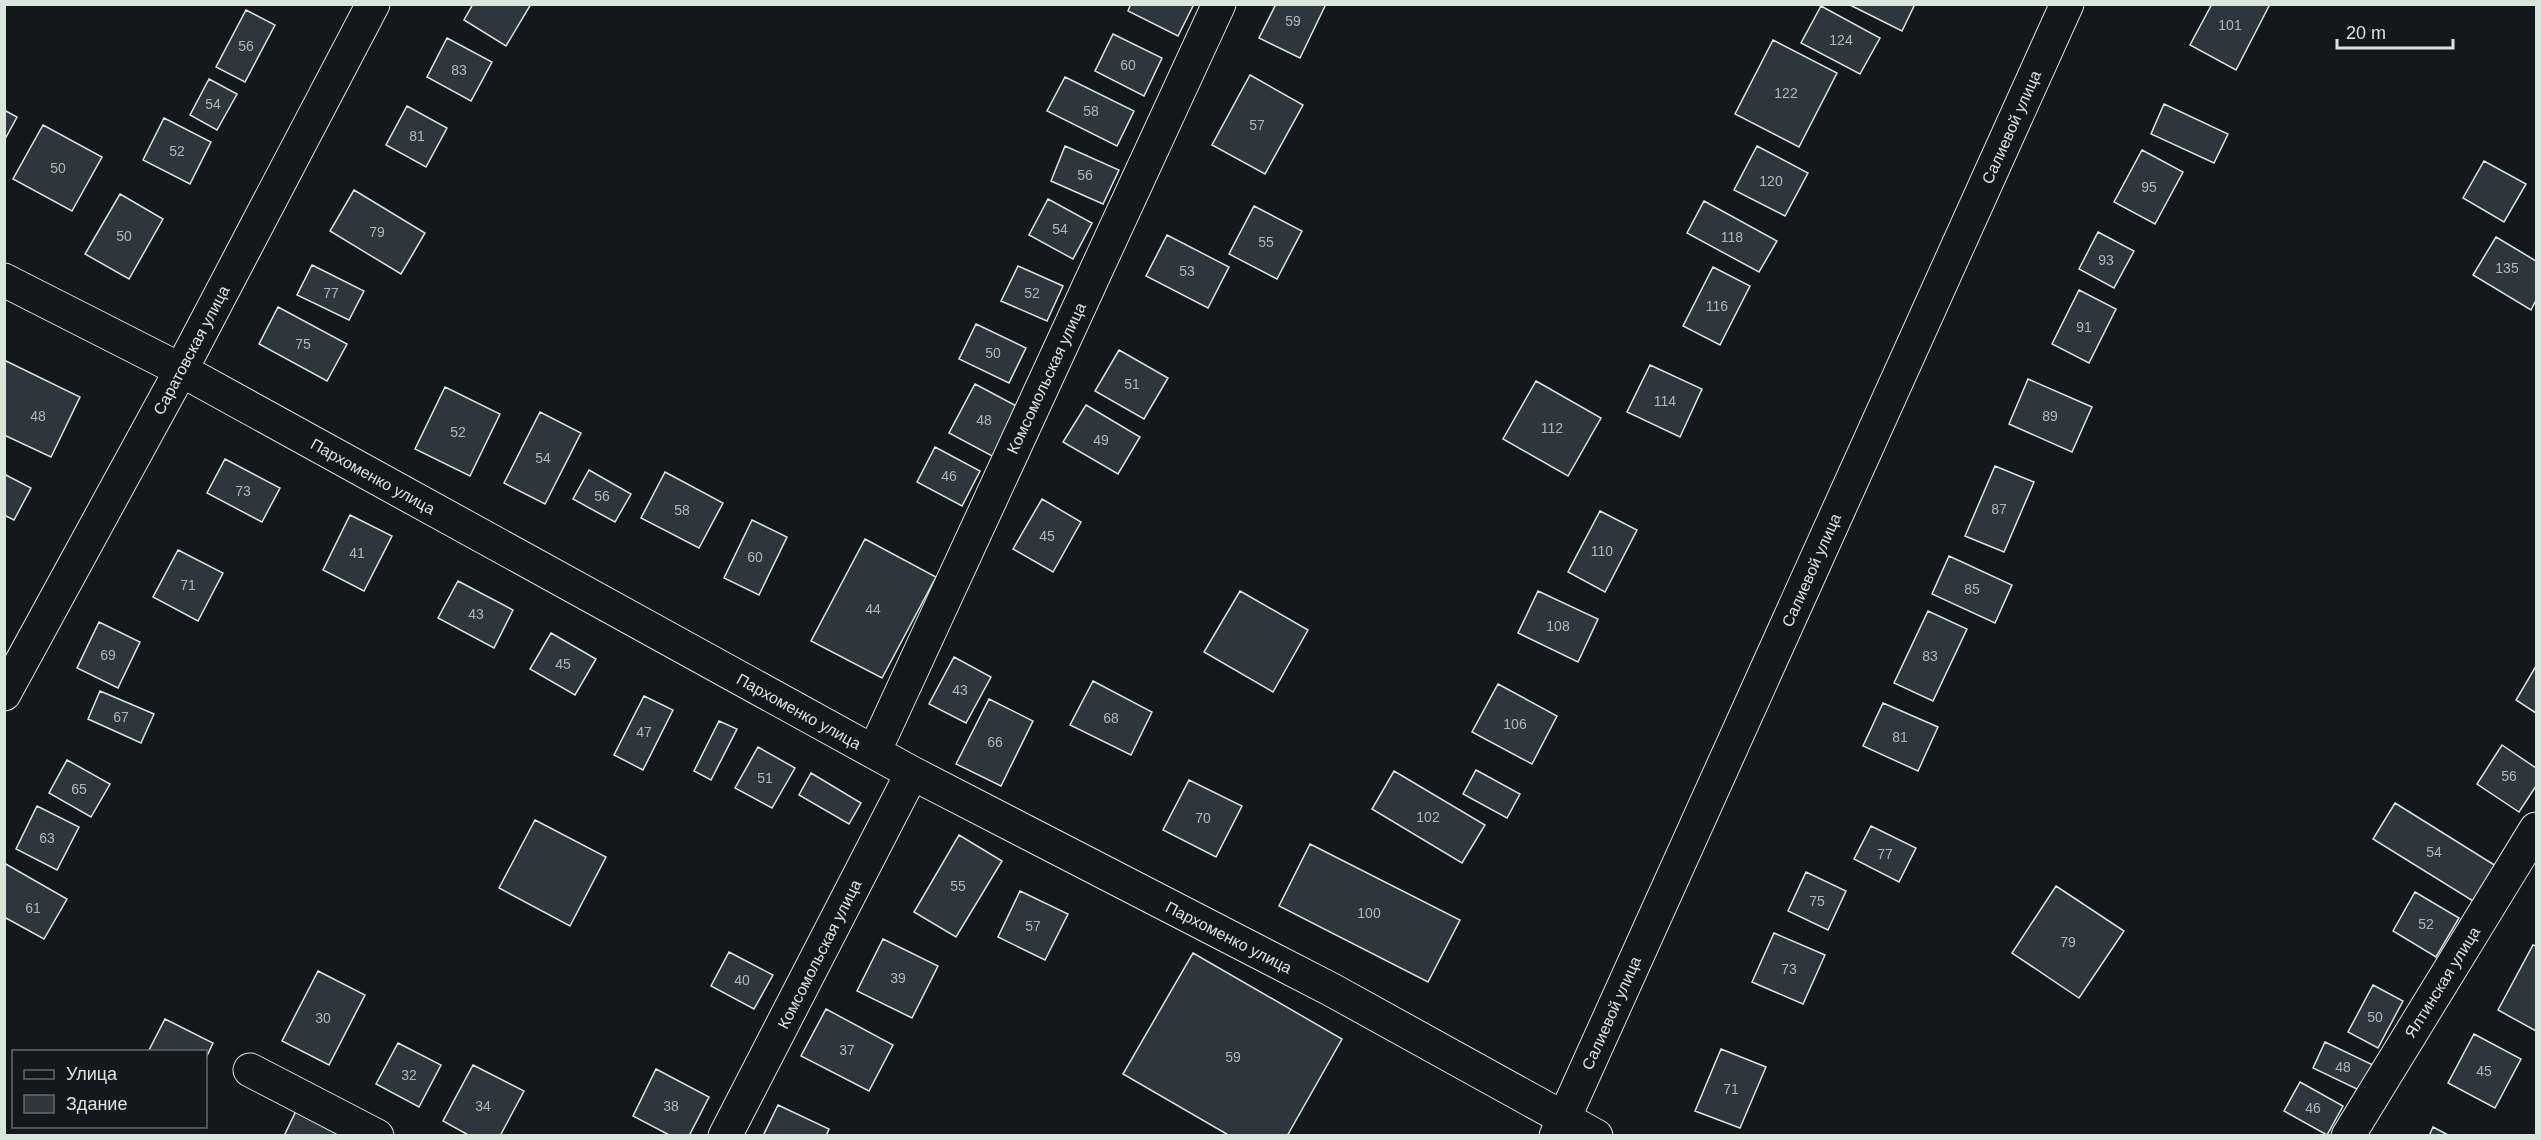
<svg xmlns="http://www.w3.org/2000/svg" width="2541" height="1140" font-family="Helvetica,sans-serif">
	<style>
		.building { fill: #2c363c; stroke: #d8e6dc; stroke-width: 1.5 }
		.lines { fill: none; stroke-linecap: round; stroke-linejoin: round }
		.street-casing { stroke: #d8e6dc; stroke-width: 35 }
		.secondary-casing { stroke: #d8e6dc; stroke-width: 35 }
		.street { stroke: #14181c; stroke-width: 33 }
		.secondary { stroke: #14181c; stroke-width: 33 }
		.labels { text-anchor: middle; stroke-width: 4.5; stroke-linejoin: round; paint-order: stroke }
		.number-label { font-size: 14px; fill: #adbab4 }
		.street-label { font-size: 16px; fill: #d8e6dc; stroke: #14181c }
	</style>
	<rect width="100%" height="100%" fill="#14181c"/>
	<path class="building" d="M473 4H531L506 46 464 20Z
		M1131 4H1194L1178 36 1128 11Z
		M1276 4H1326L1300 58 1259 38Z
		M1848 4H1915L1902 31Z
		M2212 4H2270L2236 70 2190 45Z
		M1821 6 1880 38 1860 74 1801 43Z
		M246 10 275 25 245 82 216 67Z
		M1113 34 1162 58 1144 96 1095 71Z
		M447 38 492 62 471 101 427 77Z
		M1773 40 1837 73 1799 147 1735 114Z
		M1250 75 1303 105 1265 174 1212 145Z
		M1065 77 1134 111 1117 146 1047 111Z
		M209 79 237 94 217 130 190 115Z
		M2164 104 2228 134 2214 163 2151 134Z
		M407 106 447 128 426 167 386 145Z
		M4 110 17 117 4 141Z
		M164 118 211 142 190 184 143 160Z
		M43 125 102 157 72 211 13 179Z
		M1065 146 1119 170 1103 204 1051 181Z
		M1757 146 1808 173 1785 216 1734 190Z
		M2142 150 2183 172 2155 224 2114 202Z
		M2484 161 2526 184 2504 222 2463 198Z
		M354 190 425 233 401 274 330 231Z
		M120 194 163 219 129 279 85 254Z
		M1048 199 1092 223 1073 259 1029 235Z
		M1704 201 1777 241 1759 272 1687 233Z
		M1254 206 1302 231 1277 279 1229 254Z
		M2098 232 2134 251 2114 288 2079 269Z
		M1167 235 1229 267 1208 308 1146 276Z
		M2496 237 2536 261V300L2531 310 2473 275Z
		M312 265 364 291 349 320 297 295Z
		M1018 266 1063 286 1047 321 1001 301Z
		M1713 267 1750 286 1720 345 1683 326Z
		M2079 290 2116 309 2089 363 2052 344Z
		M278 307 347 344 327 381 259 344Z
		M976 324 1026 348 1009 383 959 359Z
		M1119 350 1168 378 1144 419 1095 391Z
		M4 360 80 397 51 457 4 435Z
		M1650 365 1702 389 1680 437 1627 412Z
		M2028 379 2092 407 2072 452 2009 424Z
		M1536 381 1601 418 1568 476 1503 439Z
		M975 384 1020 408 994 457 949 433Z
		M445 387 500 414 470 476 415 449Z
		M1086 405 1140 437 1118 474 1063 442Z
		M540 412 581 433 545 504 504 483Z
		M935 447 980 471 962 506 917 482Z
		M225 459 280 488 262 522 207 493Z
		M1995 466 2034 482 2004 552 1965 536Z
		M589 470 631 494 615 522 573 499Z
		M665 472 723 503 699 548 641 518Z
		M4 474 31 488 14 520 4 515Z
		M1042 499 1081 522 1053 572 1013 549Z
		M1600 511 1637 530 1605 592 1568 572Z
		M350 515 392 536 364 591 323 570Z
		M752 520 787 537 759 595 724 578Z
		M865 539 936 577 882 678 811 641Z
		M178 550 223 573 198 621 153 597Z
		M1949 556 2012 585 1995 623 1932 594Z
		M458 581 513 610 494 648 438 618Z
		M1240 591 1308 630 1273 692 1204 652Z
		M1538 591 1598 619 1578 662 1518 633Z
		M1928 611 1967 629 1933 701 1894 683Z
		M99 622 140 642 118 688 77 668Z
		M551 633 596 659 575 695 530 669Z
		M954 657 991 677 966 723 929 704Z
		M2536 666V713L2516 700Z
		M1093 681 1152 712 1131 755 1070 725Z
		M1498 684 1557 716 1532 764 1472 732Z
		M100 691 154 714 141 743 88 719Z
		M644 696 673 710 643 770 614 755Z
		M989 699 1033 721 1001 786 956 764Z
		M1883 703 1938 727 1918 771 1863 746Z
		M719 721 737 729 711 780 694 771Z
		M2502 745 2536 768V786L2519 812 2477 784Z
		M758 747 795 768 772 808 735 788Z
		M67 760 110 784 91 817 49 793Z
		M1476 770 1520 794 1507 818 1463 794Z
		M1394 771 1485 825 1462 863 1372 809Z
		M811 773 861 803 849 824 799 795Z
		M1189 780 1242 806 1216 857 1163 830Z
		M2395 803 2496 866 2473 901 2373 839Z
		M37 806 79 827 57 870 16 849Z
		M535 820 606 857 570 926 499 888Z
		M1871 826 1916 848 1899 882 1854 859Z
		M959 835 1002 861 956 937 914 912Z
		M1310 844 1460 920 1428 982 1279 906Z
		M4 863 67 899 44 939 4 917Z
		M1806 872 1846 891 1828 930 1788 911Z
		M2056 886 2124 931 2079 998 2012 953Z
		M1020 891 1068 914 1045 960 998 937Z
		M2415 892 2459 918 2436 957 2393 931Z
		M1774 933 1825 955 1803 1004 1752 982Z
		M883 939 938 966 912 1018 857 991Z
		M2533 945 2536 946V1031L2498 1010Z
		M729 952 773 975 754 1009 711 986Z
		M1193 953 1342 1039 1287 1136H1230L1123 1074Z
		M318 971 365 995 329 1065 282 1041Z
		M2373 985 2403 1001 2378 1048 2348 1032Z
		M826 1009 893 1045 869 1091 801 1056Z
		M165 1019 213 1043 206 1058V1052H148Z
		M2474 1034 2521 1059 2495 1108 2448 1083Z
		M2325 1042 2373 1065 2361 1091 2313 1068Z
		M398 1043 441 1065 419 1107 376 1084Z
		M1721 1049 1766 1067 1740 1128 1695 1111Z
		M473 1065 524 1091 500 1136H470L443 1121Z
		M656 1069 709 1097 689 1136H671L633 1116Z
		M2300 1082 2343 1106 2327 1135 2284 1111Z
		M778 1105 829 1129 826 1136H763Z
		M296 1111 345 1136H284Z
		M2433 1127 2450 1136H2429Z"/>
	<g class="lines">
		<g class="street-casing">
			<path id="street" d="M4 280 181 370 912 773 1332 990 1596 1136
				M4 694 181 370 373 4
				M874 752 1219 4
				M250 1070 377 1136
				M725 1136 912 773
				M2348 1136 2536 829"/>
		</g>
		<g class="secondary-casing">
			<path id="secondary" d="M1556 1136 2067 4"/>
		</g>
		<use href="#street" class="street"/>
		<use href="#secondary" class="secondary"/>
	</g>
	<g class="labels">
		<g class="number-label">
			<text x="1293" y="26">59</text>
			<text x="2230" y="30">101</text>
			<text x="1841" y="45">124</text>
			<text x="246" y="51">56</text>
			<text x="1128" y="70">60</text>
			<text x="459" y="75">83</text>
			<text x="1786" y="98">122</text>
			<text x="213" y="109">54</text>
			<text x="1091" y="116">58</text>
			<text x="1257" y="130">57</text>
			<text x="417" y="141">81</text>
			<text x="177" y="156">52</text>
			<text x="58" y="173">50</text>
			<text x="1085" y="180">56</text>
			<text x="1771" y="186">120</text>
			<text x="2149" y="192">95</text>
			<text x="1060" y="234">54</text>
			<text x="377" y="237">79</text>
			<text x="124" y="241">50</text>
			<text x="1732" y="242">118</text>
			<text x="1266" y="247">55</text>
			<text x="2106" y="265">93</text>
			<text x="2507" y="273">135</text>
			<text x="1187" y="276">53</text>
			<text x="331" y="298">77</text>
			<text x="1032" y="298">52</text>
			<text x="1717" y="311">116</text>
			<text x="2084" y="332">91</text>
			<text x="303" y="349">75</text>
			<text x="993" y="358">50</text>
			<text x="1132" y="389">51</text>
			<text x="1665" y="406">114</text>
			<text x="38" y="421">48</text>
			<text x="2050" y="421">89</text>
			<text x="984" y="425">48</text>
			<text x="1552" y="433">112</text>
			<text x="458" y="437">52</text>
			<text x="1101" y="445">49</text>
			<text x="543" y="463">54</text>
			<text x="949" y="481">46</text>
			<text x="243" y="496">73</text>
			<text x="602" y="501">56</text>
			<text x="1999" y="514">87</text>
			<text x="682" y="515">58</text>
			<text x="1047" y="541">45</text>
			<text x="1602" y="556">110</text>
			<text x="357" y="558">41</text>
			<text x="755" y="562">60</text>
			<text x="188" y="590">71</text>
			<text x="1972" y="594">85</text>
			<text x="873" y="614">44</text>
			<text x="476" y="619">43</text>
			<text x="1558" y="631">108</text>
			<text x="108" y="660">69</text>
			<text x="1930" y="661">83</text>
			<text x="563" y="669">45</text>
			<text x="960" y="695">43</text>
			<text x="121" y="722">67</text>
			<text x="1111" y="723">68</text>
			<text x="1515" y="729">106</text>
			<text x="644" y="737">47</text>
			<text x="1900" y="742">81</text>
			<text x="995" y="747">66</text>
			<text x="2509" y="781">56</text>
			<text x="765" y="783">51</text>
			<text x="79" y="794">65</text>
			<text x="1428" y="822">102</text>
			<text x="1203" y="823">70</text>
			<text x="47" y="843">63</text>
			<text x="2434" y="857">54</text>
			<text x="1885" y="859">77</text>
			<text x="958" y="891">55</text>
			<text x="1817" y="906">75</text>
			<text x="33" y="913">61</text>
			<text x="1369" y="918">100</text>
			<text x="2426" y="929">52</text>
			<text x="1033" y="931">57</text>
			<text x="2068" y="947">79</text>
			<text x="1789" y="974">73</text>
			<text x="898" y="983">39</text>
			<text x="742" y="985">40</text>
			<text x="2375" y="1022">50</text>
			<text x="323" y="1023">30</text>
			<text x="847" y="1055">37</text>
			<text x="1233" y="1062">59</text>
			<text x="2343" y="1072">48</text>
			<text x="2484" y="1076">45</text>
			<text x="409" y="1080">32</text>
			<text x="1731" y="1094">71</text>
			<text x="483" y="1111">34</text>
			<text x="671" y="1111">38</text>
			<text x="2313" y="1113">46</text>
		</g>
		<g class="street-label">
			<text transform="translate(2011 127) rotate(-66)" y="6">Салиевой улица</text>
			<text transform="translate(191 350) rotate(-62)" y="6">Саратовская улица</text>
			<text transform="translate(1046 378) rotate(-65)" y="6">Комсомольская улица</text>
			<text transform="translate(373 476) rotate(29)" y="6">Пархоменко улица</text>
			<text transform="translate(1811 570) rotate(-66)" y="6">Салиевой улица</text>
			<text transform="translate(799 711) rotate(29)" y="6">Пархоменко улица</text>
			<text transform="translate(1229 937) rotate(27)" y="6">Пархоменко улица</text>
			<text transform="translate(819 954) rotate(-63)" y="6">Комсомольская улица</text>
			<text transform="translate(2442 982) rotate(-58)" y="6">Ялтинская улица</text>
			<text transform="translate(1611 1013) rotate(-66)" y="6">Салиевой улица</text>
		</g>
	</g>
	<rect width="2541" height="1140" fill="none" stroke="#d8e6dc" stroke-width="12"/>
	<rect x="12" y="1050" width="195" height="78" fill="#14181c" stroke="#626a69" stroke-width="1.5"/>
	<rect x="24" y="1070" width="30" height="9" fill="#14181c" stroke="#626a69" stroke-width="1.5"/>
	<text x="66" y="1080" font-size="18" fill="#d8e6dc">Улица</text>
	<rect x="24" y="1095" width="30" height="18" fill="#2c363c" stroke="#626a69" stroke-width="1.5"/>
	<text x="66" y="1110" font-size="18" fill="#d8e6dc">Здание</text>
	<path d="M2337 39v9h116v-9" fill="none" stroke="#d8e6dc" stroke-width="3"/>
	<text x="2346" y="39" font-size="18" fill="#d8e6dc" stroke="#14181c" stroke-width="4.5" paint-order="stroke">20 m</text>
</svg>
